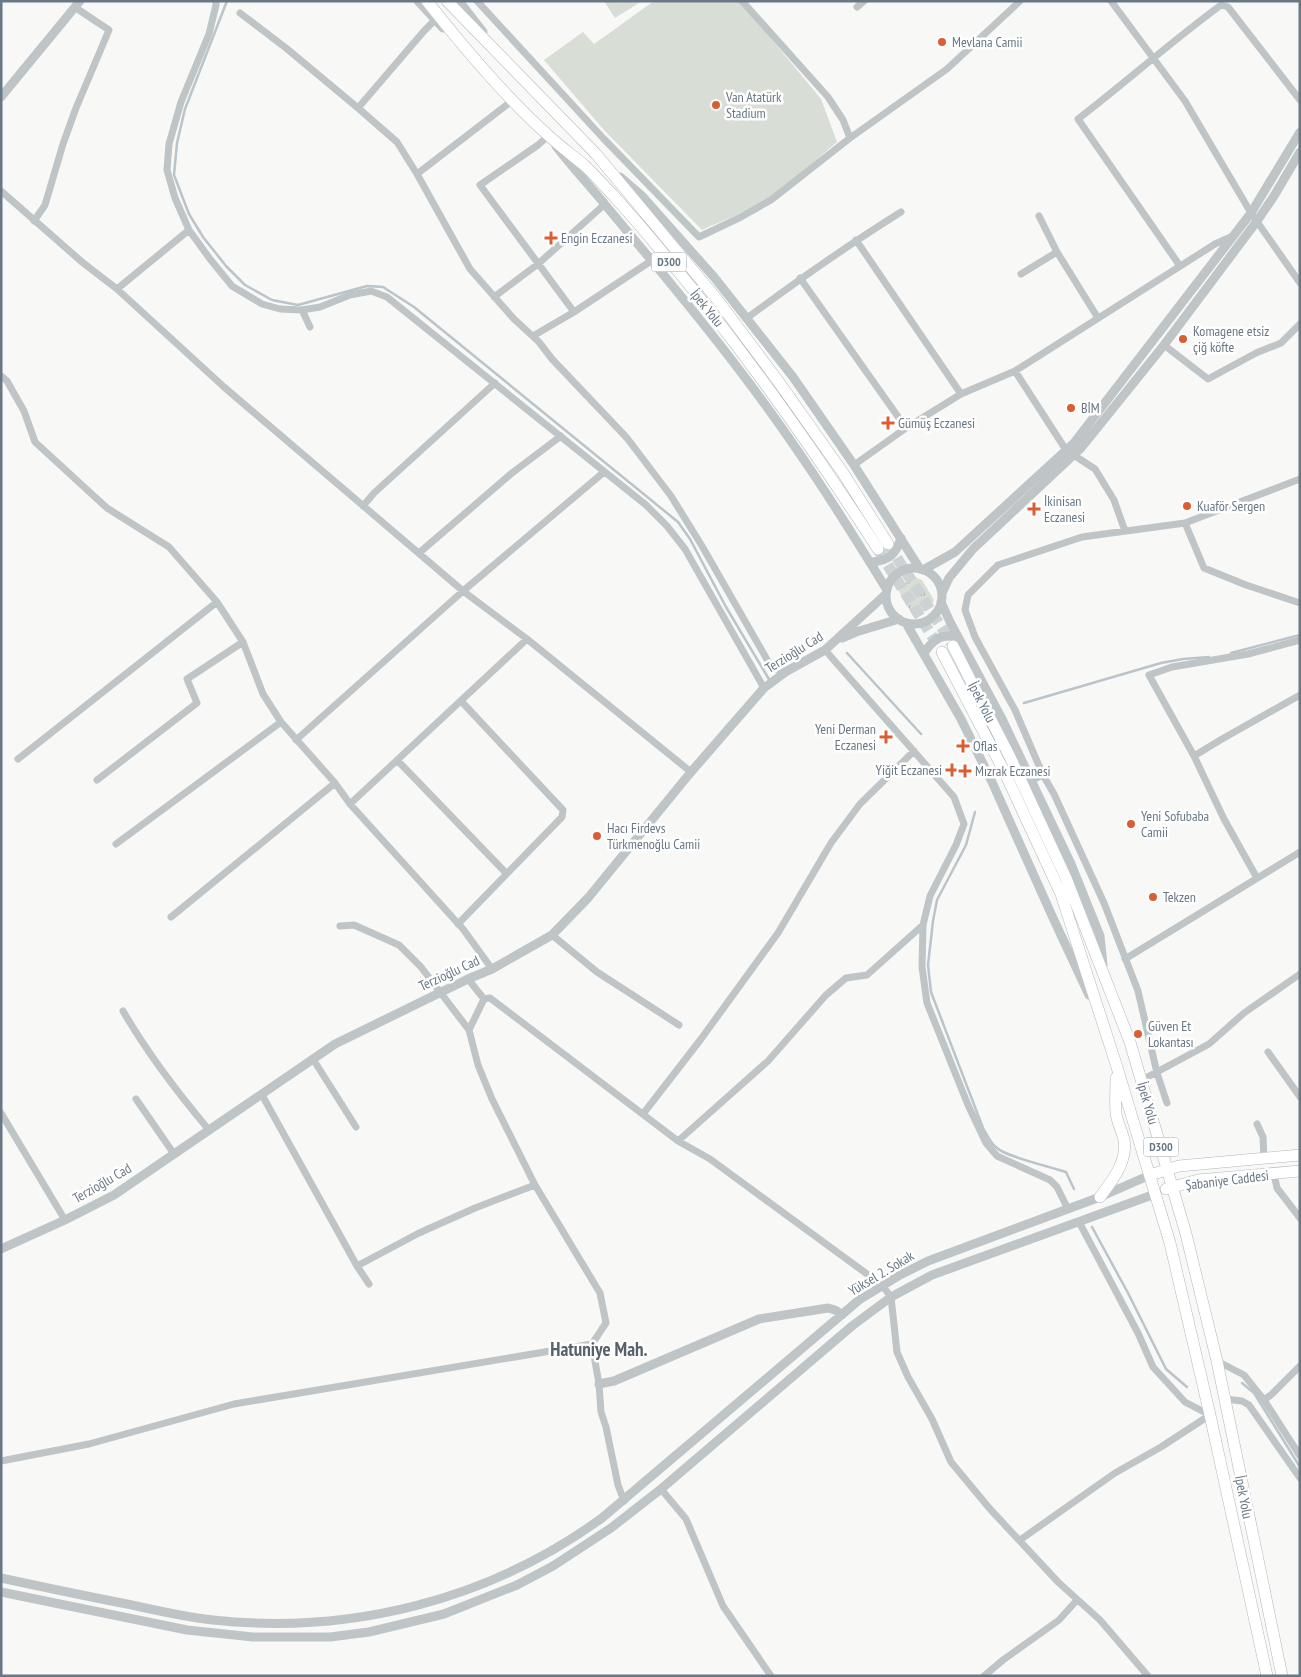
<svg xmlns="http://www.w3.org/2000/svg" width="1301" height="1677" font-family="'PT Sans Narrow',sans-serif">
	<style>
		.grass { fill: url(#grass-tufts) }
		.pitch { fill: #d8ddd5 }
		.lines { fill: none; stroke-linecap: round; stroke-linejoin: round }
		.stream { stroke: #bbc4ca; stroke-width: 2.5 }
		.trunk-tunnel { stroke: #cdd2d4; stroke-width: 11; stroke-dasharray: 11 5.5; stroke-linecap: butt }
		.trunk-casing { stroke: #b3b7ba; stroke-width: 12 }
		.minor { stroke: #bfc4c7; stroke-width: 7 }
		.tertiary { stroke: #bfc4c7; stroke-width: 9 }
		.trunk { stroke: #fff; stroke-width: 11 }
		.poi-dot { fill: #da5e34; stroke: #fff; stroke-width: 2 }
		.labels { text-anchor: middle; stroke-width: 5; stroke-linejoin: round; paint-order: stroke }
		.shield { fill: #fff; stroke: #96a0aa; stroke-width: 1 }
		.shield-label { font-size: 12px; font-weight: bold; fill: #697885 }
		.poi-label { font-size: 14px; fill: #697885; stroke: #fff; text-anchor: start }
		.street-label { font-size: 14px; fill: #697885; stroke: #fff }
		.district-label { font-size: 19px; font-weight: bold; fill: #56616a; stroke: #fff }
	</style>
	<defs>
		<pattern id="grass-tufts" width="24" height="20" patternUnits="userSpaceOnUse" patternTransform="scale(1.25)"><rect width="24" height="20" fill="#d8ddd5"/><path d="M3 7l-1-3M5 7V3M7 7l1-3M15 17l-1-3M17 17v-4M19 17l1-3" fill="none" stroke="#b3b8b2"/></pattern>
	</defs>
	<rect width="100%" height="100%" fill="#f8f8f6"/>
	<path class="grass" d="M915 577 922 580 934 600C931 608 921 617 912 611 906 608 902 596 899 591L905 583Z"/>
	<path class="pitch" d="M604 1H642L615 18Z
		M654 1H740L821 99 837 142C814 161 794 182 769 198 751 211 723 220 702 230L604 130 544 60 583 32 594 44Z"/>
	<g class="lines">
		<path class="stream" d="M227 1 185 109 177 143 174 175 189 214 203 237 226 266 245 285 272 300 298 305 367 286 383 287 414 307 678 522 690 539 726 607 770 681
			M847 653 921 734
			M1231 653 1300 635
			M1024 703 1161 663 1183 659 1209 657
			M975 812 966 845 937 900 933 921 928 965 931 992 983 1128C987 1135 991 1144 997 1148 1006 1157 1052 1167 1066 1172L1074 1189
			M1092 1227 1128 1293 1166 1369 1187 1387
			M1242 1383 1254 1393 1300 1467"/>
		<path class="trunk-tunnel" d="M888 544 952 644
			M879 551 942 652"/>
		<g class="trunk-casing">
			<path id="trunk" d="M427 1C464 48 504 96 549 136 560 146 572 155 584 165 594 174 603 185 613 195 712 305 798 425 878 549
				M447 1 596 154 716 298 778 381 843 473 888 544
				M953 646 1010 757 1066 878 1130 1042 1186 1234 1217 1361 1282 1676
				M942 652 1004 771 1061 894 1116 1064 1170 1243 1210 1415 1267 1676
				M1150 1175 1179 1166 1300 1155
				M1166 1189 1198 1180 1300 1171
				M1100 1197C1112 1181 1128 1161 1124 1140 1122 1131 1117 1122 1116 1113 1115 1102 1116 1089 1116 1078"/>
		</g>
		<path class="minor" d="M216 1V5L209 34 181 102 169 144 167 170 175 198 189 230 210 259 232 286 262 304 280 309 302 310 320 307 350 295 371 291 387 297 646 505 667 526 685 549 764 688
			M477 1 603 138 699 237 741 217 771 200 850 138 947 69 1020 1
			M742 1 828 97 843 120 850 138
			M1111 1 1185 101 1251 213 1300 283
			M857 7 864 1
			M240 13 286 48 358 108 397 142 417 174 470 269 514 319 539 342 552 359 627 438 671 496 702 546 769 663 776 669 787 671
			M358 108 424 31 435 20
			M548 136 538 145 480 185 574 312
			M417 174 513 100
			M1 191 82 262 117 289 224 387 463 591 527 639 691 772
			M1039 216 1057 252 1098 318
			M34 221 45 205 63 144 76 108 109 30 76 8
			M856 240 961 394
			M1180 266 1078 119C1126 82 1172 41 1221 5L1228 7 1300 100
			M1021 274 1057 252
			M800 278 906 428
			M117 289 189 230
			M494 297 538 264 605 204
			M302 310 310 327
			M747 318C797 281 848 245 901 212
			M533 336 574 312 651 261
			M1164 345 1208 379 1256 353 1281 343 1300 324
			M1015 371 1066 450
			M1 376 7 381 24 411 35 442 107 508 169 547 217 602 243 642 263 694 281 722 335 783 350 804 463 929 492 969
			M1075 456 1095 469 1114 500 1125 531
			M854 465 906 428 961 394 1015 371 1215 244 1233 236
			M363 506 374 493 495 383
			M1185 523 1204 568 1246 585 1300 603
			M419 553 512 473 561 436
			M825 650 954 797 964 824 956 845 930 896 923 925 922 967 927 1003 968 1105 986 1143 997 1156 1050 1180 1057 1187 1068 1209
			M296 740 463 591 604 472
			M1194 756 1222 739 1300 695
			M18 759 217 602
			M398 761 506 873
			M1043 775 1054 794 1104 903 1138 991 1157 1073 1167 1103
			M97 780 197 703 187 679 243 642
			M1032 780 1043 775 1015 710 975 637 965 610 968 595 998 565 1082 537 1185 523 1300 479
			M350 804 527 639
			M116 844 281 722
			M1257 878 1224 819 1194 756 1149 675 1172 667 1248 654 1300 640
			M171 917 335 783
			M458 924 562 817 563 810 461 701
			M340 926 354 925 399 945 421 967 469 1030 478 1065 492 1099 535 1185 600 1293 606 1323 592 1344 599 1384 601 1412 606 1427 618 1485 624 1501
			M552 935 597 972 679 1025
			M1125 959 1300 852
			M468 979 484 999 469 1030
			M484 999 490 998 678 1141 710 1159 882 1285 891 1297 897 1352 908 1377 932 1419 951 1462 990 1509 1058 1582 1100 1620 1148 1676
			M123 1011C148 1054 177 1092 209 1130
			M1268 1052 1300 1097
			M313 1059 356 1127
			M1142 1080 1209 1044 1244 1013 1300 974
			M262 1095 357 1266 419 1233 475 1208 535 1185
			M136 1099 174 1154
			M1 1113 65 1220
			M643 1114 701 1039 778 933 831 843 860 804 914 751
			M1257 1124 1263 1137 1264 1159
			M678 1141 768 1061 826 995 846 978 867 975 923 925
			M1274 1174 1277 1188 1300 1218
			M357 1266 369 1284
			M1217 1361 1244 1375 1264 1400 1300 1456
			M1225 1399 1242 1401 1249 1405 1300 1478
			M1264 1400 1272 1394 1300 1366
			M1 1461 89 1444 234 1404 592 1344
			M661 1489 686 1519 723 1606 771 1676
			M1020 1540 1115 1473 1161 1447 1210 1415 1185 1402 1153 1367 1138 1333 1079 1222
			M984 1676 1003 1660 1059 1620 1077 1600"/>
		<path class="tertiary" d="M418 1 443 28
			M459 1 483 32
			M1 97 80 1
			M556 146C572 167 590 186 607 207 652 261 698 315 740 371 794 441 841 515 887 590
			M620 177 642 196 714 277 793 377 854 465 920 569
			M871 562C888 561 896 555 901 538
			M886 596a28 28 0 1 1 56 0a28 28 0 1 1-56 0Z
			M923 570 955 552 1074 443 1251 213 1300 132
			M942 593 949 578 973 549 1081 448 1164 345 1257 221 1274 196 1300 152
			M941 602 950 622 1002 719 1071 864 1100 936 1103 965
			M906 623 961 719 992 782 1053 918 1089 995
			M842 638 856 632 899 619
			M924 653C933 640 941 633 957 637
			M1 1249 65 1220 114 1195 335 1044 468 979 492 969 552 935 588 898 691 772 764 688 787 671 825 650 886 594
			M599 1384 614 1381 759 1319 828 1308 835 1310 842 1315
			M1 1578C43 1587 85 1596 127 1604 155 1610 184 1617 213 1620 351 1635 489 1600 602 1518L859 1300 900 1275 928 1261 1100 1197 1150 1175
			M1 1592 187 1630 253 1637H330L369 1632 444 1614 517 1585 553 1566 611 1528 661 1489 852 1326 891 1297 932 1275 1155 1194"/>
		<use href="#trunk" class="trunk"/>
	</g>
	<g class="poi-dot">
		<circle cx="942" cy="42" r="5"/>
		<circle cx="716" cy="105" r="5"/>
		<path d="M548.5 230.5h5v5h5v5h-5v5h-5v-5h-5v-5h5z"/>
		<circle cx="1183" cy="339" r="5"/>
		<circle cx="1071" cy="408" r="5"/>
		<path d="M885.5 415.5h5v5h5v5h-5v5h-5v-5h-5v-5h5z"/>
		<circle cx="1187" cy="506" r="5"/>
		<path d="M1031.5 501.5h5v5h5v5h-5v5h-5v-5h-5v-5h5z"/>
		<path d="M883.5 729.5h5v5h5v5h-5v5h-5v-5h-5v-5h5z"/>
		<path d="M960.5 738.5h5v5h5v5h-5v5h-5v-5h-5v-5h5z"/>
		<path d="M949.5 762.5h5v5h5v5h-5v5h-5v-5h-5v-5h5z"/>
		<path d="M962.5 763.5h5v5h5v5h-5v5h-5v-5h-5v-5h5z"/>
		<circle cx="1131" cy="824" r="5"/>
		<circle cx="597" cy="836" r="5"/>
		<circle cx="1153" cy="897" r="5"/>
		<circle cx="1138" cy="1034" r="5"/>
	</g>
	<g class="labels">
		<g class="shield">
			<rect x="651.5" y="252.5" width="35" height="19" rx="4"/>
			<rect x="1143.5" y="1137.5" width="35" height="19" rx="4"/>
		</g>
		<g class="shield-label">
			<text x="669" y="266">D300</text>
			<text x="1161" y="1151">D300</text>
		</g>
		<g class="poi-label">
			<text x="952" y="47">Mevlana Camii</text>
			<text x="726" y="102">Van Atatürk<tspan x="726" dy="16">Stadium</tspan></text>
			<text x="561" y="243">Engin Eczanesi</text>
			<text x="1193" y="336">Komagene etsiz<tspan x="1193" dy="16">çiğ köfte</tspan></text>
			<text x="1081" y="413">BİM</text>
			<text x="898" y="428">Gümüş Eczanesi</text>
			<text x="1044" y="506">İkinisan<tspan x="1044" dy="16">Eczanesi</tspan></text>
			<text x="1197" y="511">Kuaför Sergen</text>
			<text x="876" y="734" text-anchor="end">Yeni Derman<tspan x="876" dy="16">Eczanesi</tspan></text>
			<text x="973" y="751">Oflas</text>
			<text x="942" y="775" text-anchor="end">Yiğit Eczanesi</text>
			<text x="975" y="776">Mızrak Eczanesi</text>
			<text x="1141" y="821">Yeni Sofubaba<tspan x="1141" dy="16">Camii</tspan></text>
			<text x="607" y="833">Hacı Firdevs<tspan x="607" dy="16">Türkmenoğlu Camii</tspan></text>
			<text x="1163" y="902">Tekzen</text>
			<text x="1148" y="1031">Güven Et<tspan x="1148" dy="16">Lokantası</tspan></text>
		</g>
		<g class="street-label">
			<text transform="translate(707 308) rotate(51)" y="5">İpek Yolu</text>
			<text transform="translate(794 652) rotate(-32)" y="5">Terzioğlu Cad</text>
			<text transform="translate(982 702) rotate(63)" y="5">İpek Yolu</text>
			<text transform="translate(449 973) rotate(-25)" y="5">Terzioğlu Cad</text>
			<text transform="translate(1148 1103) rotate(74)" y="5">İpek Yolu</text>
			<text transform="translate(1227 1180) rotate(-7)" y="5">Şabaniye Caddesi</text>
			<text transform="translate(102 1183) rotate(-30)" y="5">Terzioğlu Cad</text>
			<text transform="translate(881 1273) rotate(-31)" y="5">Yüksel 2. Sokak</text>
			<text transform="translate(1244 1497) rotate(79)" y="5">İpek Yolu</text>
		</g>
		<g class="district-label">
			<text x="599" y="1356">Hatuniye Mah.</text>
		</g>
	</g>
	<rect width="1301" height="1677" fill="none" stroke="#697885" stroke-width="5"/>
</svg>
